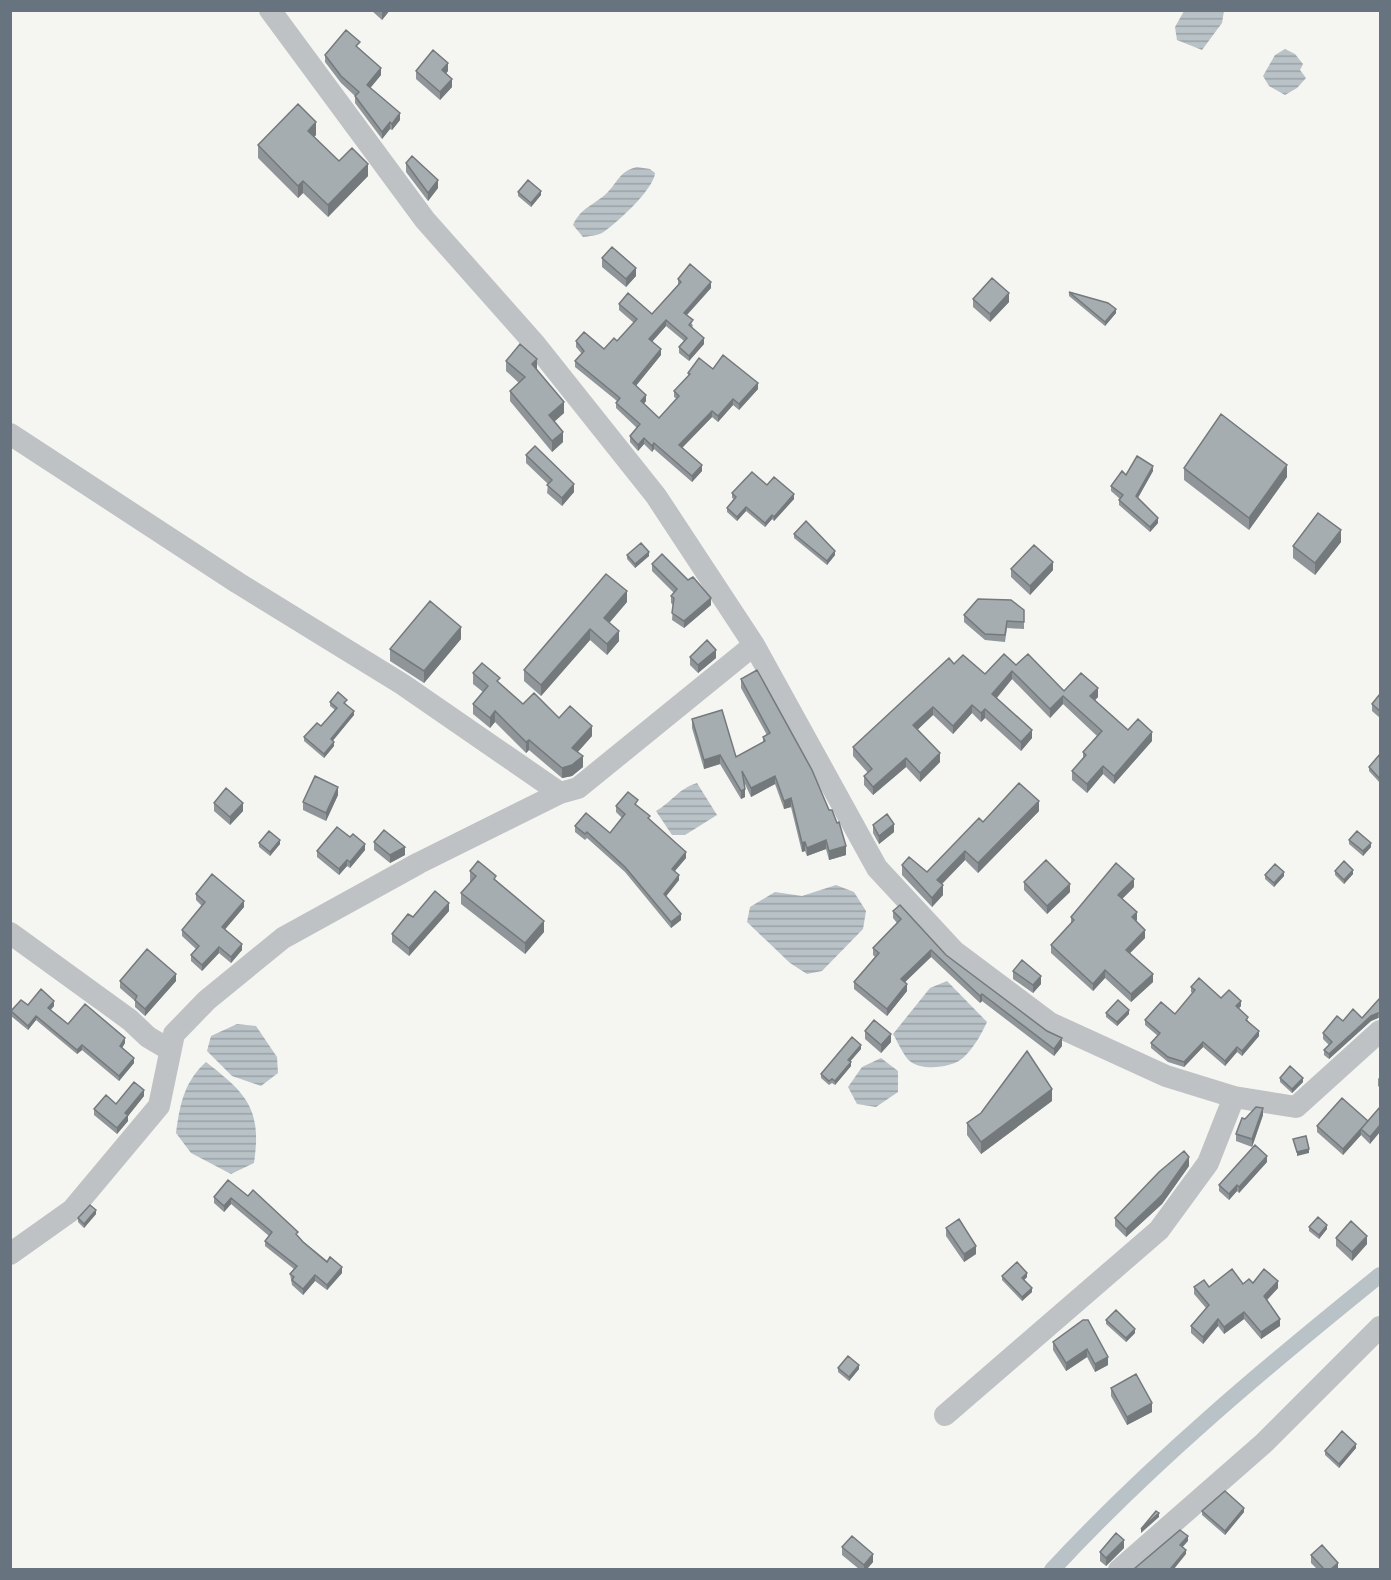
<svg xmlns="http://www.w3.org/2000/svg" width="1391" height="1580" font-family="Cabin,sans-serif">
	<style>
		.water { fill: url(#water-rules) }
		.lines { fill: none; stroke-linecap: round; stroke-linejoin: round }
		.canal { stroke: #b9c2c7; stroke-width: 16 }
		.minor { stroke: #bec2c5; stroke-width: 22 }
		.wall { fill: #8f9598 }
		.shaded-wall { fill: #74797c }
		.building { fill: #a6adb1; stroke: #74797c; stroke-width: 1.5 }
	</style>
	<defs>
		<pattern id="water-rules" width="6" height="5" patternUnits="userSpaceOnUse" patternTransform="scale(1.5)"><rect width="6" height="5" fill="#b9c2c7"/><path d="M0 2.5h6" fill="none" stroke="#9aa2a7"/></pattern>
	</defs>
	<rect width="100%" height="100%" fill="#f5f5f2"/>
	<path class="water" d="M1184 11H1224L1222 23 1202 50 1177 40 1175 27Z
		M1285 49 1295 54 1303 64 1300 70 1306 78 1297 88 1285 95 1269 86 1263 76 1275 55Z
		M637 167 650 169 655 173C654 189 616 224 602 233 596 236 589 236 583 237L573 225C581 207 595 205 608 192 619 180 620 171 637 167Z
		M697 783 717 815 685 835H672L656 811C672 802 678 789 697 783Z
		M836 885 854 892 866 911 863 929 822 971 807 974 790 963 747 922 750 907 775 892 802 896Z
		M947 981 987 1022C981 1035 974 1047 964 1057 953 1068 923 1071 911 1062 903 1056 898 1042 893 1034L930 988Z
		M237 1024 256 1026 277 1057 278 1073 261 1086 232 1076 207 1051 211 1036Z
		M881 1058 898 1071V1092L876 1107 857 1104 848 1087 862 1067Z
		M206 1062C247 1094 262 1109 254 1163L231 1174 191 1153 176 1133C180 1104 184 1082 206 1062Z"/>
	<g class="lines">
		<path class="canal" d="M1052 1570C1152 1462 1266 1367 1380 1275"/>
		<path class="minor" d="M270 10 425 220 535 344 656 496 754 645 877 868 954 951 1050 1023 1166 1076 1234 1097 1296 1107 1380 1031
			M10 434 238 583 402 684 560 793
			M10 933 130 1020 148 1037 170 1050
			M10 1254 72 1210 159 1106 174 1034 207 1000 283 938 419 863 560 793 578 788 754 645
			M945 1415 1159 1230 1208 1163 1234 1097
			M1119 1570 1264 1443 1380 1327"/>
	</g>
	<path class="wall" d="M371 10H390L382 20Z
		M359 49 381 75 370 88 400 120 392 130 390 129 382 139 355 103V96L341 83 325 62V55Z
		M416 71H448L446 73 452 87 440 100 416 79Z
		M316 135 314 137 339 161 368 176 328 217 303 193 298 198 258 158V145Z
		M406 163 438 188 428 201 406 172Z
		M518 192 541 195 531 207 518 196Z
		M602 258 636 276 626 287 602 267Z
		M678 279 711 288 687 315 693 326 692 327 704 344 689 361 679 353V347L684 341 666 326 652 342 661 355 636 386 646 401 644 404 659 418 677 399 674 397V391L688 377V373L713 369 758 389 739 410 733 405 718 422 712 417 682 448 702 471 692 482 654 449 652 452 644 444 638 451 630 442V436L637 428 616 408V403L617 401 575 367V361L582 354 576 347V341L604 349 617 341 634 323 619 310V304L652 314 678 285Z
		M1069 292 1116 313 1105 326 1069 296Z
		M973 299 1009 302 990 322 973 307Z
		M506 361 537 369 564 413 554 422 563 442 552 452 510 401V391L519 383 506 371Z
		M526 455 574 492 562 506 547 493 548 484 526 463Z
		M1184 468 1287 477 1249 530 1184 480Z
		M1153 471 1138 498 1158 523 1150 532 1119 505V500L1120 499 1111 491V486L1126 475Z
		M767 485 794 499 774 521 772 519 765 527 746 511 737 521 727 512V508L734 499 732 498V493Z
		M794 534 835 555 827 565 794 538Z
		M1341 542 1315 575 1293 558V546Z
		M627 555 649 556 635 568 627 559Z
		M652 564 711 605 684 628 672 620 673 605 671 603V596L674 593 652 571Z
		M1011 569 1053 570 1030 595 1011 577Z
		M627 602 609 623 619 641 607 655 590 640 541 696 524 681V670Z
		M1024 610V629L1007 628 1005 642 985 640 964 622V615Z
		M461 639 424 683 390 661V649Z
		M690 657 716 658 698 673 690 665Z
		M954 664 985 674 1016 665 1064 691 1098 697 1095 700 1128 730 1152 741 1114 784 1103 774 1087 793 1072 780V771L1083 759V752L1097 736 1063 704 1050 718 1012 679 997 698 1032 738 1021 751 985 718 981 722 972 713 953 734 933 715 917 730 940 762 920 782 906 767 873 795 864 785V776L868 773 853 756V747Z
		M473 673 500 684 523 704 559 718 592 736 578 752 583 767 572 776 562 778 529 750 526 753 495 722 490 728 473 714V704L483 692 473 684Z
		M741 679 846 855 829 860 826 849 807 856 805 851 802 852 791 807 784 809 775 784 751 797 745 784V797L741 799 720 764 704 769 692 728V719L736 757 763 742V737L767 735 741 688Z
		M1380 694V718L1372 711V704Z
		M330 702 347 704 346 705 354 715 333 740 334 746 324 758 304 741V737L321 726 335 710 330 706Z
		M1380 754V783L1369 771V767Z
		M338 795 326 821 303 810V802Z
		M214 803 243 811 230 825 214 811Z
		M616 806H637L686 858 675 871 679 880 666 896 681 920 671 928 625 872 587 838 585 840 575 832V826L610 833 622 818 616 812Z
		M1039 811 978 873 965 860 942 884 943 895 932 907 902 875V865L927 872 983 822Z
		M873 825 894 832 879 844 873 833Z
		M1349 840 1371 847 1363 856 1349 844Z
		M374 842 405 855 390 863 374 850Z
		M259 843 280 844 270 856 259 847Z
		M365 850 350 868 347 866 339 875 317 857V851Z
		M470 871 496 880 544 932 525 954 461 904V893L470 883Z
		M1335 871 1353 874 1344 884 1335 875Z
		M1265 875 1284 876 1274 887 1265 879Z
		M1024 882 1070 892 1047 914 1024 890Z
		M1134 887 1122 899 1137 920 1136 921 1145 938 1130 953 1153 982 1131 1002 1105 978 1093 991 1051 953V945L1071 924V917Z
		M196 894 244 907 225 929 242 950 231 963 219 953 202 971 191 961V955L196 949 182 936V930L202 906 196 900Z
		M449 911 409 956 392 942V934L413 917Z
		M893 911 946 955 1062 1046 1054 1056 982 1001 980 1003 931 957 905 982 907 991 887 1016 854 989V982L875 957 873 955V948L897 923 893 918Z
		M1013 971 1041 984 1033 993 1013 979Z
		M120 981H176L145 1016 135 1007V1001L120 988Z
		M1191 987 1241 1006 1239 1008 1259 1036 1242 1056 1237 1052 1225 1066 1203 1047 1184 1067 1168 1062 1151 1048V1043L1158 1036 1145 1025V1020L1175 1014 1192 993 1191 992Z
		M1380 998V1018H1378L1371 1021 1329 1059 1324 1055V1050L1329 1045 1323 1039V1033L1343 1021 1362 1018Z
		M28 1005 54 1006 51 1010 68 1024 125 1043 122 1048 134 1063 119 1081 82 1050 77 1054 36 1020 28 1030 11 1016V1011Z
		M1106 1013 1129 1014 1117 1026 1106 1017Z
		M865 1031 891 1042 881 1053 865 1039Z
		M861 1049 850 1061 851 1066 835 1085 832 1083 829 1085 821 1078V1074Z
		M1380 1076V1088L1378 1086V1079Z
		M1280 1078 1303 1082 1292 1093 1280 1082Z
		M144 1096 128 1116V1121L117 1134 94 1115V1109Z
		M1052 1101 981 1154 967 1135V1123Z
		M1380 1107 1370 1144 1361 1135 1343 1155 1317 1132V1126L1368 1121Z
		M1263 1115 1252 1147 1236 1141V1134L1245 1119Z
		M1267 1162 1239 1193 1237 1191 1229 1200 1219 1191V1185Z
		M1189 1166 1162 1204 1126 1237 1115 1226V1218Z
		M248 1196 342 1273 327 1290 315 1281 303 1295 292 1285 290 1274 294 1269 265 1246V1241L269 1236 231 1204 224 1212 214 1203V1197Z
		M96 1214 84 1228 78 1222V1218Z
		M1309 1227 1327 1229 1319 1239 1309 1231Z
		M946 1228 976 1254 964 1262 946 1236Z
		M1336 1238 1367 1244 1352 1261 1336 1246Z
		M1002 1276 1027 1277 1024 1280 1032 1292 1022 1301 1002 1280Z
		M1253 1283 1278 1288 1267 1300 1280 1326 1261 1339 1244 1319 1224 1334 1218 1326 1203 1344 1191 1333V1326L1206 1308 1194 1294V1287Z
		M1083 1320 1108 1365 1095 1372 1087 1357 1066 1371 1053 1350V1342Z
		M1106 1320 1135 1333 1126 1342 1106 1324Z
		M838 1368 859 1369 849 1381 838 1372Z
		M1111 1388 1152 1412 1127 1425 1111 1396Z
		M1356 1448 1339 1468 1325 1455V1451Z
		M1202 1511 1244 1512 1225 1535 1202 1515Z
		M842 1547 873 1562 867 1569H859L842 1555Z
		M1124 1548 1106 1566 1100 1561V1552Z
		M1311 1555 1338 1569H1317L1311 1563Z"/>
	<path class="shaded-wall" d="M383 10H390L382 20V12Z
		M448 63V71L442 78V70Z
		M381 68V75L367 92V85Z
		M452 79V87L440 100V92Z
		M400 113V120L392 130V124Z
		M316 122V135L308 143V131Z
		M390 122V129L382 139V132Z
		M368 164V176L328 217V205Z
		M438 180V188L428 201V193Z
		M303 181V193L298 198V186Z
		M541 191V195L531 207V203Z
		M636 268V276L626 287V279Z
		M711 282V288L684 318V313Z
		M1009 293V302L990 322V314Z
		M1116 309V313L1105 326V322Z
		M666 320V326L649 345V339Z
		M704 338V344L689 361V356Z
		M661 349V355L633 389V383Z
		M537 359V369L532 375V364Z
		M758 383V389L739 410V404Z
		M646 395V401L641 407V401Z
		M733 399V405L718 422V416Z
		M564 402V413L549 426V415Z
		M712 411V417L679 451V445Z
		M563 432V442L552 452V441Z
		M644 438V444L638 451V445Z
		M654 443V449L652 452V446Z
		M702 465V471L692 482V476Z
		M1287 465V477L1249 530V518Z
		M1153 466V471L1136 501V496Z
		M574 484V492L562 506V498Z
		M794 494V499L774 521V517Z
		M746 507V511L737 521V517Z
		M772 515V519L765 527V523Z
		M1158 518V523L1150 532V527Z
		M1341 530V542L1315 575V563Z
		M835 551V555L827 565V561Z
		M649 552V556L635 568V564Z
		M1053 562V570L1030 595V586Z
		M627 591V602L604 629V618Z
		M711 598V605L684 628V621Z
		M461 627V639L424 683V671Z
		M590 629V640L541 696V685Z
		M619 631V641L607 655V644Z
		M716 650V658L698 673V665Z
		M1012 671V679L992 703V694Z
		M1098 688V697L1090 705V696Z
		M1063 696V704L1050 718V709Z
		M972 705V713L953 734V726Z
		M933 707V715L913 734V725Z
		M985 709V718L981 722V713Z
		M354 711V715L331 743V739Z
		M495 711V722L490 728V718Z
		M592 726V736L572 758V748Z
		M1032 730V738L1021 751V742Z
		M1152 732V741L1114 784V776Z
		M529 740V750L526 753V742Z
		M334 742V746L324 758V754Z
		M940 753V762L920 782V773Z
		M720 755V764L704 769V760Z
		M583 756V767L572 776 562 778V768Z
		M906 758V767L873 795V787Z
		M1103 766V774L1087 793V784Z
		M775 776V784L751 797V788Z
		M338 787V795L326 821V813Z
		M745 789V797L741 799V791Z
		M791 798V807L784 809V801Z
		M1039 801V811L978 873V863Z
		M243 803V811L230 825V817Z
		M894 824V832L879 844V836Z
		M280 840V844L270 856V852Z
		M826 840V849L807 856V848Z
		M805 842V851L802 852V843Z
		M1371 843V847L1363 856V851Z
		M365 844V850L350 868V862Z
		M846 846V855L829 860V851Z
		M405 847V855L390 863V855Z
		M965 851V860L937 889V880Z
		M686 852V858L672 874V869Z
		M347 860V866L339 875V869Z
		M1353 870V874L1344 884V880Z
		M1284 872V876L1274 887V883Z
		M679 875V880L664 899V894Z
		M1134 879V887L1118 903V895Z
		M1070 884V892L1047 914V906Z
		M943 885V895L932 907V898Z
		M244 901V907L222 933V927Z
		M449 903V911L409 956V948Z
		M1137 912V920L1132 925V917Z
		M681 914V920L671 928V922Z
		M544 921V932L525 954V943Z
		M1145 930V938L1126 957V950Z
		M242 944V950L231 963V957Z
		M219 947V953L202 971V965Z
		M931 950V957L901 986V979Z
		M1105 970V978L1093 991V984Z
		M176 974V981L145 1016V1009Z
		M1153 974V982L1131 1002V994Z
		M1041 976V984L1033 993V985Z
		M907 984V991L887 1016V1009Z
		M982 994V1001L980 1003V996Z
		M54 1001V1006L48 1012V1008Z
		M1241 1001V1006L1236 1011V1006Z
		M1129 1010V1014L1117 1026V1022Z
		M1378 1013V1018L1371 1021 1329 1059V1054L1371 1016Z
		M36 1016V1020L28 1030V1026Z
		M1259 1031V1036L1242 1056V1051Z
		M891 1034V1042L881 1053V1045Z
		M125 1038V1043L120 1051V1046Z
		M1062 1038V1046L1054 1056V1049Z
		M1203 1042V1047L1184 1067V1062Z
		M82 1045V1050L77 1054V1050Z
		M861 1045V1049L848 1064V1060Z
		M1237 1047V1052L1225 1066V1061Z
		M134 1058V1063L119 1081V1076Z
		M851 1062V1066L835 1085V1081Z
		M1303 1078V1082L1292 1093V1089Z
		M1052 1089V1101L981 1154V1142Z
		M144 1090V1096L128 1116V1121L117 1134V1128L125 1113Z
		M1263 1108V1115L1252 1147V1139Z
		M1380 1125V1132L1370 1144V1137Z
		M1361 1129V1135L1343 1155V1149Z
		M1309 1149V1153L1297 1156V1152Z
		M1267 1156V1162L1239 1193V1187Z
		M1189 1157V1166L1162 1204 1126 1237V1229Z
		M1237 1185V1191L1229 1200V1194Z
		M231 1198V1204L224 1212V1206Z
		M96 1210V1214L84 1228V1224Z
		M1327 1225V1229L1319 1239V1235Z
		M1367 1236V1244L1352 1261V1252Z
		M976 1246V1254L964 1262V1254Z
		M342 1267V1273L327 1290V1285Z
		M1027 1273V1277L1022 1282V1278Z
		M315 1275V1281L303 1295V1289Z
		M1278 1281V1288L1264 1303V1296Z
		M1032 1288V1292L1022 1301V1297Z
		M1244 1312V1319L1224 1334V1327Z
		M1218 1319V1326L1203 1344V1337Z
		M1280 1319V1326L1261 1339V1332Z
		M1135 1329V1333L1126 1342V1338Z
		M1087 1349V1357L1066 1371V1363Z
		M1108 1357V1365L1095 1372V1364Z
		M859 1365V1369L849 1381V1377Z
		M1152 1403V1412L1127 1425V1417Z
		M1356 1444V1448L1339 1468V1464Z
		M1244 1508V1512L1225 1535V1531Z
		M1159 1513V1517L1141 1533V1529Z
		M1188 1536V1541L1180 1550V1545Z
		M1124 1540V1548L1106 1566V1558Z
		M1186 1550V1554L1174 1569 1171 1568Z
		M873 1554V1562L867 1569H864V1565Z
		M1338 1563V1569H1331Z"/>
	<path class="building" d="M346 30 360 42 356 46 381 68 367 85 400 113 392 124 390 122 382 132 355 96 359 92 341 76 325 55Z
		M433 50 448 63 442 70 452 79 440 92 416 71Z
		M298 104 316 122 308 131 339 161 352 148 368 164 328 205 303 181 298 186 258 145Z
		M412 156 438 180 428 193 406 163Z
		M528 180 541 191 531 203 518 192Z
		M612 247 636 268 626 279 602 258Z
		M690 264 711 282 684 313 693 320 689 325 704 338 689 356 679 347 687 338 666 320 649 339 661 349 633 383 646 395 641 401 659 418 679 396 674 391 690 374 688 373 699 358 713 369 723 355 758 383 739 404 733 399 718 416 712 411 679 445 702 465 692 476 654 443 652 446 644 438 638 445 630 436 640 424 616 403 620 398 575 361 584 351 576 341 584 332 604 349 614 338 617 341 637 319 619 304 628 293 652 314 681 282 678 279Z
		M992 278 1009 293 990 314 973 299Z
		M1069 292 1108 303 1116 309 1105 322Z
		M520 344 537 359 532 364 564 402 549 415 563 432 552 441 510 391 525 377 506 361Z
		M1221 414 1287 465 1249 518 1184 468Z
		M535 446 574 484 562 498 547 485 552 480 526 455Z
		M1137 456 1153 466 1136 496 1158 518 1150 527 1119 500 1123 495 1111 486 1122 471 1126 475Z
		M752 472 767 485 774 477 794 494 774 517 772 515 765 523 746 507 737 517 727 508 736 497 732 493Z
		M1318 513 1341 530 1315 563 1293 546Z
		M806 521 835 551 827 561 794 534Z
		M641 543 649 552 635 564 627 555Z
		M1034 545 1053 562 1030 586 1011 569Z
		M662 554 688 580 693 577 711 598 684 621 672 613 674 598 671 596 677 589 652 564Z
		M606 574 627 591 604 618 619 631 607 644 590 629 541 685 524 670Z
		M978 599 1011 600 1024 610V622L1007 621 1005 635 985 634 964 615Z
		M430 601 461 627 424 671 390 649Z
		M707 640 716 650 698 665 690 657Z
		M1004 654 1016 665 1028 654 1064 691 1081 673 1098 688 1090 696 1128 730 1138 719 1152 732 1114 776 1103 766 1087 784 1072 771 1086 755 1083 752 1102 731 1063 696 1050 709 1012 671 992 694 1032 730 1021 742 985 709 981 713 972 705 953 726 933 707 913 725 940 753 920 773 906 758 873 787 864 776 872 769 853 747 949 658 954 664 963 655 985 674Z
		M482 663 500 678 497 681 523 704 534 693 559 718 570 706 592 726 572 748 583 756 572 765 562 768 529 740 526 742 495 711 490 718 473 704 488 686 473 673Z
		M757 670 812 770 829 810H832L837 823 839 822 846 846 829 851 826 840 807 848 805 842 802 843 791 798 784 801 775 776 751 788 742 771 745 789 741 791 720 755 704 760 692 719 722 710 736 757 765 741 763 737 770 733 741 679Z
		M338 692 347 700 344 703 354 711 331 739 334 742 324 754 304 737 317 723 321 726 337 708 330 702Z
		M1380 694V711L1372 704Z
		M1380 754V779L1369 767Z
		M315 776 338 787 326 813 303 802Z
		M1019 783 1039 801 978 863 965 851 937 880 943 885 932 898 902 865 909 857 927 872 979 818 983 822Z
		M226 788 243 803 230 817 214 803Z
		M628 792 638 800 635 804 650 816 648 818 686 852 672 869 679 875 664 894 681 914 671 922 625 867 587 832 585 834 575 826 586 813 610 833 625 814 616 806Z
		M887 814 894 824 879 836 873 825Z
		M337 827 350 837 353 834 365 844 350 862 347 860 339 869 317 851Z
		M384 830 405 847 390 855 374 842Z
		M269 831 280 840 270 852 259 843Z
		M1357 831 1371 843 1363 851 1349 840Z
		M1046 860 1070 884 1047 906 1024 882Z
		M478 861 496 876 494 879 544 921 525 943 461 893 476 876 470 871Z
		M1344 861 1353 870 1344 880 1335 871Z
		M1116 863 1134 879 1118 895 1137 912 1132 917 1145 930 1126 950 1153 974 1131 994 1105 970 1093 984 1051 945 1074 920 1071 917Z
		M1275 864 1284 872 1274 883 1265 875Z
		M212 874 244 901 222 927 242 944 231 957 219 947 202 965 191 955 199 946 182 930 205 902 196 894Z
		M435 891 449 903 409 948 392 934 408 914 413 917Z
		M900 905 946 955 1047 1031 1062 1038 1054 1049 982 994 980 996 931 950 901 979 907 984 887 1009 854 982 879 953 873 948 901 919 893 911Z
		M147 949 176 974 145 1009 135 1000 137 996 120 981Z
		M1022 960 1041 976 1033 985 1013 971Z
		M1199 978 1221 998 1229 990 1241 1001 1236 1006 1248 1017 1246 1020 1259 1031 1242 1051 1237 1047 1225 1061 1203 1042 1184 1062 1168 1057 1151 1043 1160 1033 1145 1020 1161 1002 1175 1014 1195 990 1191 987Z
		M41 989 54 1001 48 1008 68 1024 85 1004 125 1038 120 1046 134 1058 119 1076 82 1045 77 1050 36 1016 28 1026 11 1011 21 1000 28 1005Z
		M1380 998V1013H1378L1371 1016 1329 1054 1324 1050 1332 1042 1323 1033 1337 1016 1343 1021 1353 1009 1362 1018Z
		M1118 1000 1129 1010 1117 1022 1106 1013Z
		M874 1020 891 1034 881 1045 865 1031Z
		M852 1037 861 1045 848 1060 851 1062 835 1081 832 1079 829 1081 821 1074Z
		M1027 1051 1052 1089 981 1142 967 1123 981 1113Z
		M1290 1066 1303 1078 1292 1089 1280 1078Z
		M134 1082 144 1090 125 1113 128 1115 117 1128 94 1109 106 1095 116 1104Z
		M1342 1098 1368 1121 1343 1149 1317 1126Z
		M1256 1107 1263 1108 1252 1139 1236 1134 1242 1118 1245 1119Z
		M1380 1107V1125L1370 1137 1361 1129Z
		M1306 1136 1309 1149 1297 1152 1293 1139Z
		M1255 1145 1267 1156 1239 1187 1237 1185 1229 1194 1219 1185Z
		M1184 1151 1189 1157 1162 1195 1126 1229 1115 1218 1159 1172Z
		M228 1180 248 1196 253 1190 298 1232 296 1234 303 1242 327 1262 330 1257 342 1267 327 1285 315 1275 303 1289 292 1280 294 1277 290 1274 297 1266 265 1241 272 1232 231 1198 224 1206 214 1197Z
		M90 1205 96 1210 84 1224 78 1218Z
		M1318 1217 1327 1225 1319 1235 1309 1227Z
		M959 1219 976 1246 964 1254 946 1228Z
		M1351 1221 1367 1236 1352 1252 1336 1238Z
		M1017 1262 1027 1273 1022 1278 1032 1288 1022 1297 1002 1276Z
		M1232 1269 1243 1284 1249 1279 1253 1283 1264 1269 1278 1281 1264 1296 1280 1319 1261 1332 1244 1312 1224 1327 1218 1319 1203 1337 1191 1326 1209 1305 1194 1287 1204 1280 1209 1287Z
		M1116 1310 1135 1329 1126 1338 1106 1320Z
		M1083 1320H1088L1108 1357 1095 1364 1087 1349 1066 1363 1053 1342Z
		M848 1356 859 1365 849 1377 838 1368Z
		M1136 1374 1152 1403 1127 1417 1111 1388Z
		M1342 1431 1356 1444 1339 1464 1325 1451Z
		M1225 1491 1244 1508 1225 1531 1202 1511Z
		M1156 1511 1159 1513 1141 1529Z
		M1180 1530 1188 1536 1180 1545 1186 1550 1171 1568 1173 1569H1134Z
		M1116 1533 1124 1540 1106 1558 1100 1552Z
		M852 1536 873 1554 864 1565 842 1547Z
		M1322 1545 1338 1563 1331 1569H1324L1311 1555Z"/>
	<rect width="1391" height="1580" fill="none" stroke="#67747f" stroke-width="24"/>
</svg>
